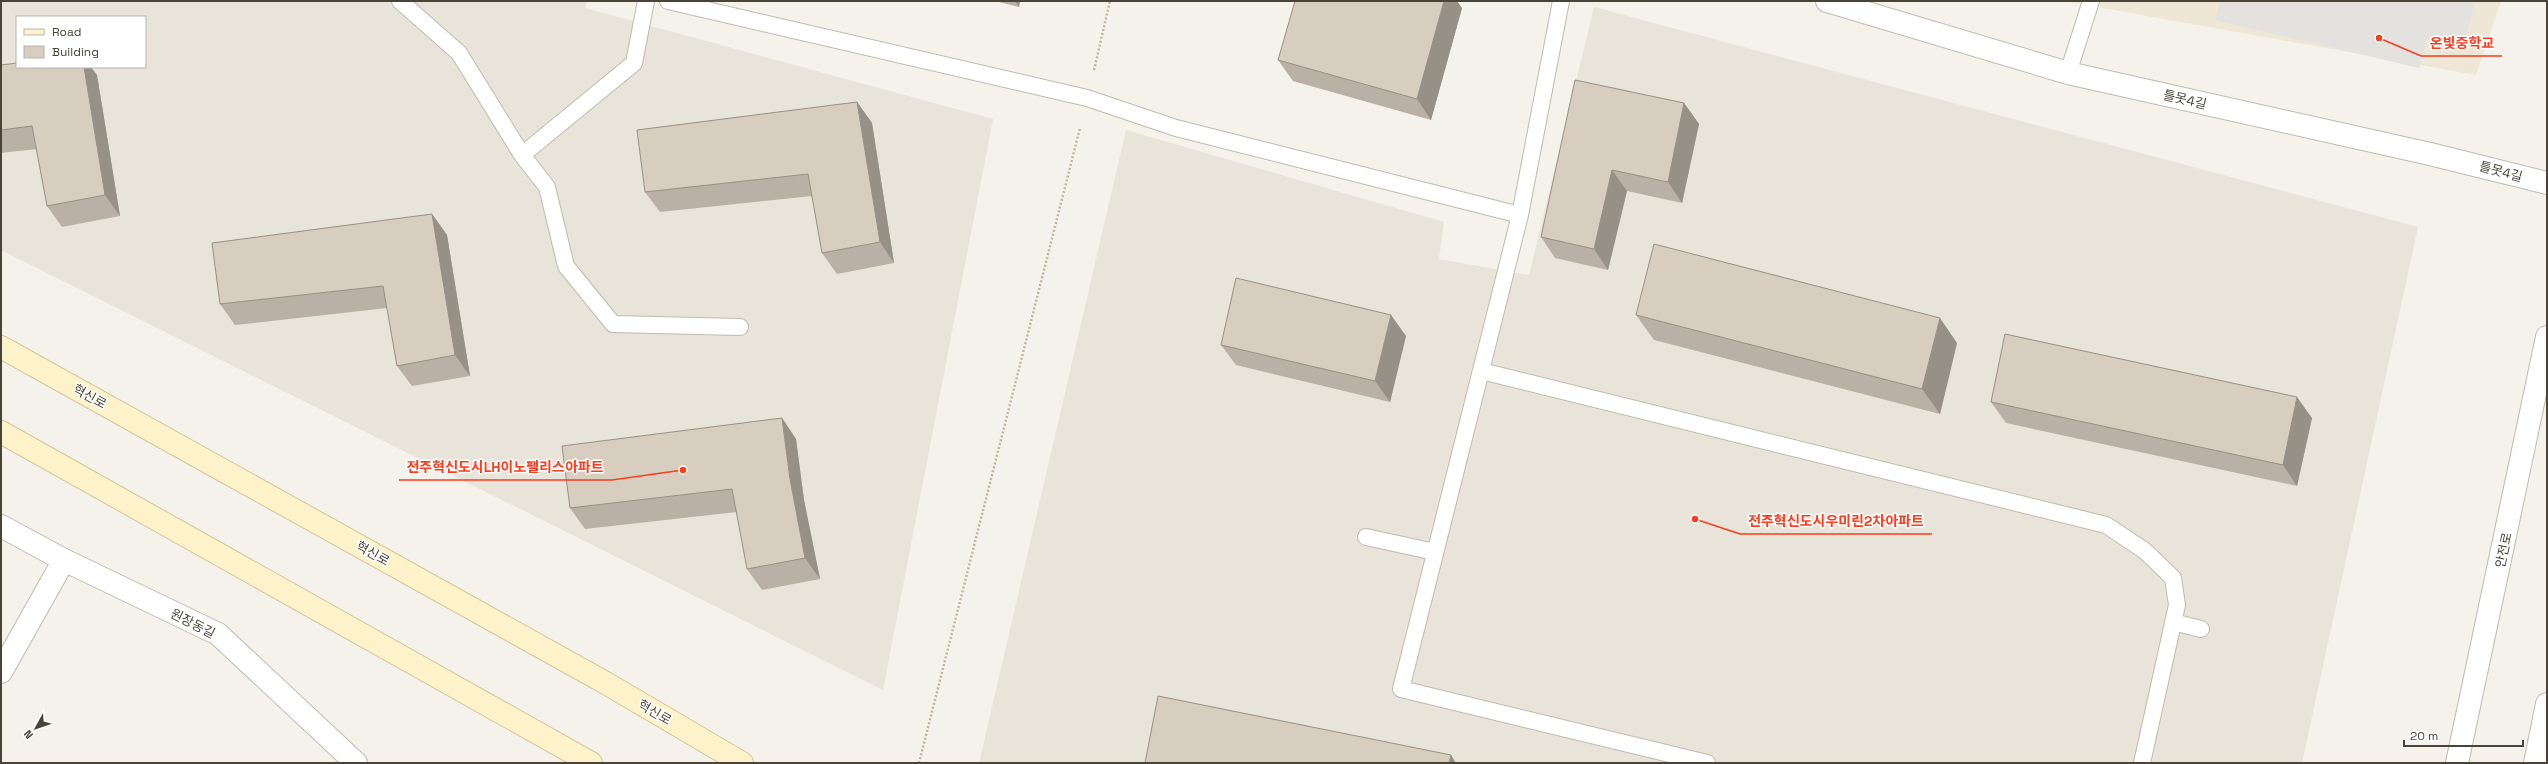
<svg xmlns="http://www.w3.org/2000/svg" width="2548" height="764" font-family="'Space Grotesk','Noto Sans KR',sans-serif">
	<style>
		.residential { fill: #e9e4d9; fill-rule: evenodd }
		.education { fill: #eee7d5 }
		.parking { fill: #e4e2df }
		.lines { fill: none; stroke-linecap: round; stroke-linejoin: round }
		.service-casing { stroke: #c1baad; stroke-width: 18 }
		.minor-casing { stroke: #c1baad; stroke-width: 24 }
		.tertiary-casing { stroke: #c1baad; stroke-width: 24 }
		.secondary-casing { stroke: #d5c59a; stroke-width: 24 }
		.path { stroke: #c3b69e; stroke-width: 2.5; stroke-dasharray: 2 2; stroke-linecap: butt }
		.service { stroke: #fff; stroke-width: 16 }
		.minor { stroke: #fff; stroke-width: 22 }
		.tertiary { stroke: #fff; stroke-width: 22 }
		.secondary { stroke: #fef2cb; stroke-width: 22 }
		.wall { fill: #b9b1a5 }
		.shaded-wall { fill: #969086 }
		.building { fill: #d7cec0; stroke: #969086 }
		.labels { text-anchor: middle; stroke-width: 3; stroke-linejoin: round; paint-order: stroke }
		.street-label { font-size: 13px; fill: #494338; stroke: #fff }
		.leader { fill: none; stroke: #f93d1d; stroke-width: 1.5 }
		.callout-dot { fill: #f93d1d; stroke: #fff; stroke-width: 1.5 }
		.callout-label { font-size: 14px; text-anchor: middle; font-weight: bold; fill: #f93d1d; stroke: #fff; stroke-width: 3; stroke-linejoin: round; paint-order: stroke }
	</style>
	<rect width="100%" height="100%" fill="#f5f2eb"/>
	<path class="residential" d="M1 1H587L585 8 993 119 883 690 1 250ZM17 17H145V67H17Z
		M1594 7 2418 227 2302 763H979L1126 130 1444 222 1439 259 1529 275Z"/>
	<path class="education" d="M2064 1H2501L2476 75Z"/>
	<path class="parking" d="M2220 1H2475L2463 47 2428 37 2419 68 2215 20Z"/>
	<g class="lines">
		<g class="service-casing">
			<path id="service" d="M400 1 459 53 522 155 547 187 566 266 613 324 740 327
				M668 1 1087 98 1176 128 1520 215 1561 1
				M2068 73 2091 1
				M522 155 634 63 646 1
				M1520 215 1401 689 1707 763
				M1481 371 2106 525 2145 551 2173 578 2177 605 2142 763
				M1366 537 1435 552
				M2173 622 2201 629"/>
		</g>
		<g class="minor-casing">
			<path id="minor" d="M1827 1 2068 73 2430 154 2547 183
				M1 526 64 560 218 634 356 763
				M1 672 64 560"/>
		</g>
		<g class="tertiary-casing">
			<path id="tertiary" d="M2457 763 2547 337
				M2535 763 2547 704"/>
		</g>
		<g class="secondary-casing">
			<path id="secondary" d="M1 347 604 682 742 763
				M1 432 591 763"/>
		</g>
		<path class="path" d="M1094 70 1110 1
			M919 763 1080 128"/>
		<use href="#service" class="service"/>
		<use href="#minor" class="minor"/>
		<use href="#tertiary" class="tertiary"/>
		<use href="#secondary" class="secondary"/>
	</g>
	<path class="wall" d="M995 1H1020L1019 7Z
		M1462 8 1431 120 1293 81 1278 60Z
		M1 65 97 75 120 216 62 227 47 206 37 149 1 153Z
		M857 102 872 123 894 263 837 274 822 253 812 196 660 212 645 192Z
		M1684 103 1699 124 1682 203 1627 191 1608 270 1555 258 1541 237Z
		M432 214 447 235 470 376 412 386 397 366 387 308 235 325 220 304Z
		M1636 315 1957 343 1940 414 1654 340Z
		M1406 336 1390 402 1236 365 1221 345Z
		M1991 402 2312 418 2297 486 2006 423Z
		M782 418 796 439 804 500 820 579 762 590 747 569 737 512 585 529 570 508Z"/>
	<path class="shaded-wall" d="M1015 1H1020L1019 7Z
		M1444 1H1457L1462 8 1431 120 1417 99Z
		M84 67H91L97 75 120 216 105 195Z
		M857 102 872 123 894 263 880 242Z
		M1684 103 1699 124 1682 203 1668 182Z
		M1612 170 1627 191 1608 270 1594 249Z
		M432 214 447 235 470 376 455 355Z
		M1391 315 1406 336 1390 402 1375 381Z
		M1940 318 1957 343 1940 414 1922 389Z
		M2297 397 2312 418 2297 486 2283 465Z
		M782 418 796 439 804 500 820 579 805 558 790 479Z
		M1451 755 1456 763H1449Z"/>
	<path class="building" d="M1295 1H1444L1417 99 1278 60Z
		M17 63V67H84L105 195 47 206 32 126 1 130V65Z
		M1575 80 1684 103 1668 182 1612 170 1594 249 1541 237Z
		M857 102 880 242 822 253 808 174 645 192 637 130Z
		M432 214 455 355 397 366 383 286 220 304 212 243Z
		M1654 244 1940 318 1922 389 1636 315Z
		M1236 278 1391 315 1375 381 1221 345Z
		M2005 334 2297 397 2283 465 1991 402Z
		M782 418 790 479 805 558 747 569 732 489 570 508 562 446Z
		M1158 696 1451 755 1449 763H1145Z"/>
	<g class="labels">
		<g class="street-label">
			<text transform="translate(2185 99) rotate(13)" y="5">틀못4길</text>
			<text transform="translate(2501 171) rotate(15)" y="5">틀못4길</text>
			<text transform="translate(90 396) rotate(29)" y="5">혁신로</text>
			<text transform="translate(2503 550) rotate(-78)" y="5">안전로</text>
			<text transform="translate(373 553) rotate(29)" y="5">혁신로</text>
			<text transform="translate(193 623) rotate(27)" y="5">원장동길</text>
			<text transform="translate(655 712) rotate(30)" y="5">혁신로</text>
		</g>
	</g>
	<path class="leader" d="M2379 38L2421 56H2502M683 470L612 480H399M1695 519L1740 534H1932"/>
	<g class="callout-dot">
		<circle cx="2379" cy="38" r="4"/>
		<circle cx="683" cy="470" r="4"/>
		<circle cx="1695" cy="519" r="4"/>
	</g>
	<g class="callout-label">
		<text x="2462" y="48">온빛중학교</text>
		<text x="505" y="472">전주혁신도시LH이노팰리스아파트</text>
		<text x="1836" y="526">전주혁신도시우미린2차아파트</text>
	</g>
	<rect width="2548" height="764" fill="none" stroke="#494338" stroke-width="4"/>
	<rect x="16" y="16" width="130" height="52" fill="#ffffff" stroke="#b6b4af"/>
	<rect x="24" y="29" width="20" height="6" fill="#fef2cb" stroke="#b6b4af"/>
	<text x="52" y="36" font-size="12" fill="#494338">Road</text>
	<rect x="24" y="46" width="20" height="12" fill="#d7cec0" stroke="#b6b4af"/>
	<text x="52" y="56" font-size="12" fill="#494338">Building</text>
	<g transform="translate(36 728) rotate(230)" stroke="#ffffff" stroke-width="3" paint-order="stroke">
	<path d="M0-3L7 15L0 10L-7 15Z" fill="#494338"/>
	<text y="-6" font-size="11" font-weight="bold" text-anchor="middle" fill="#494338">N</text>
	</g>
	<path d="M2404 740v6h119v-6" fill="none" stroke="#494338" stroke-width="2"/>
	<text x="2410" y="740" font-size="12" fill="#494338" stroke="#ffffff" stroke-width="3" paint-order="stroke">20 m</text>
</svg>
